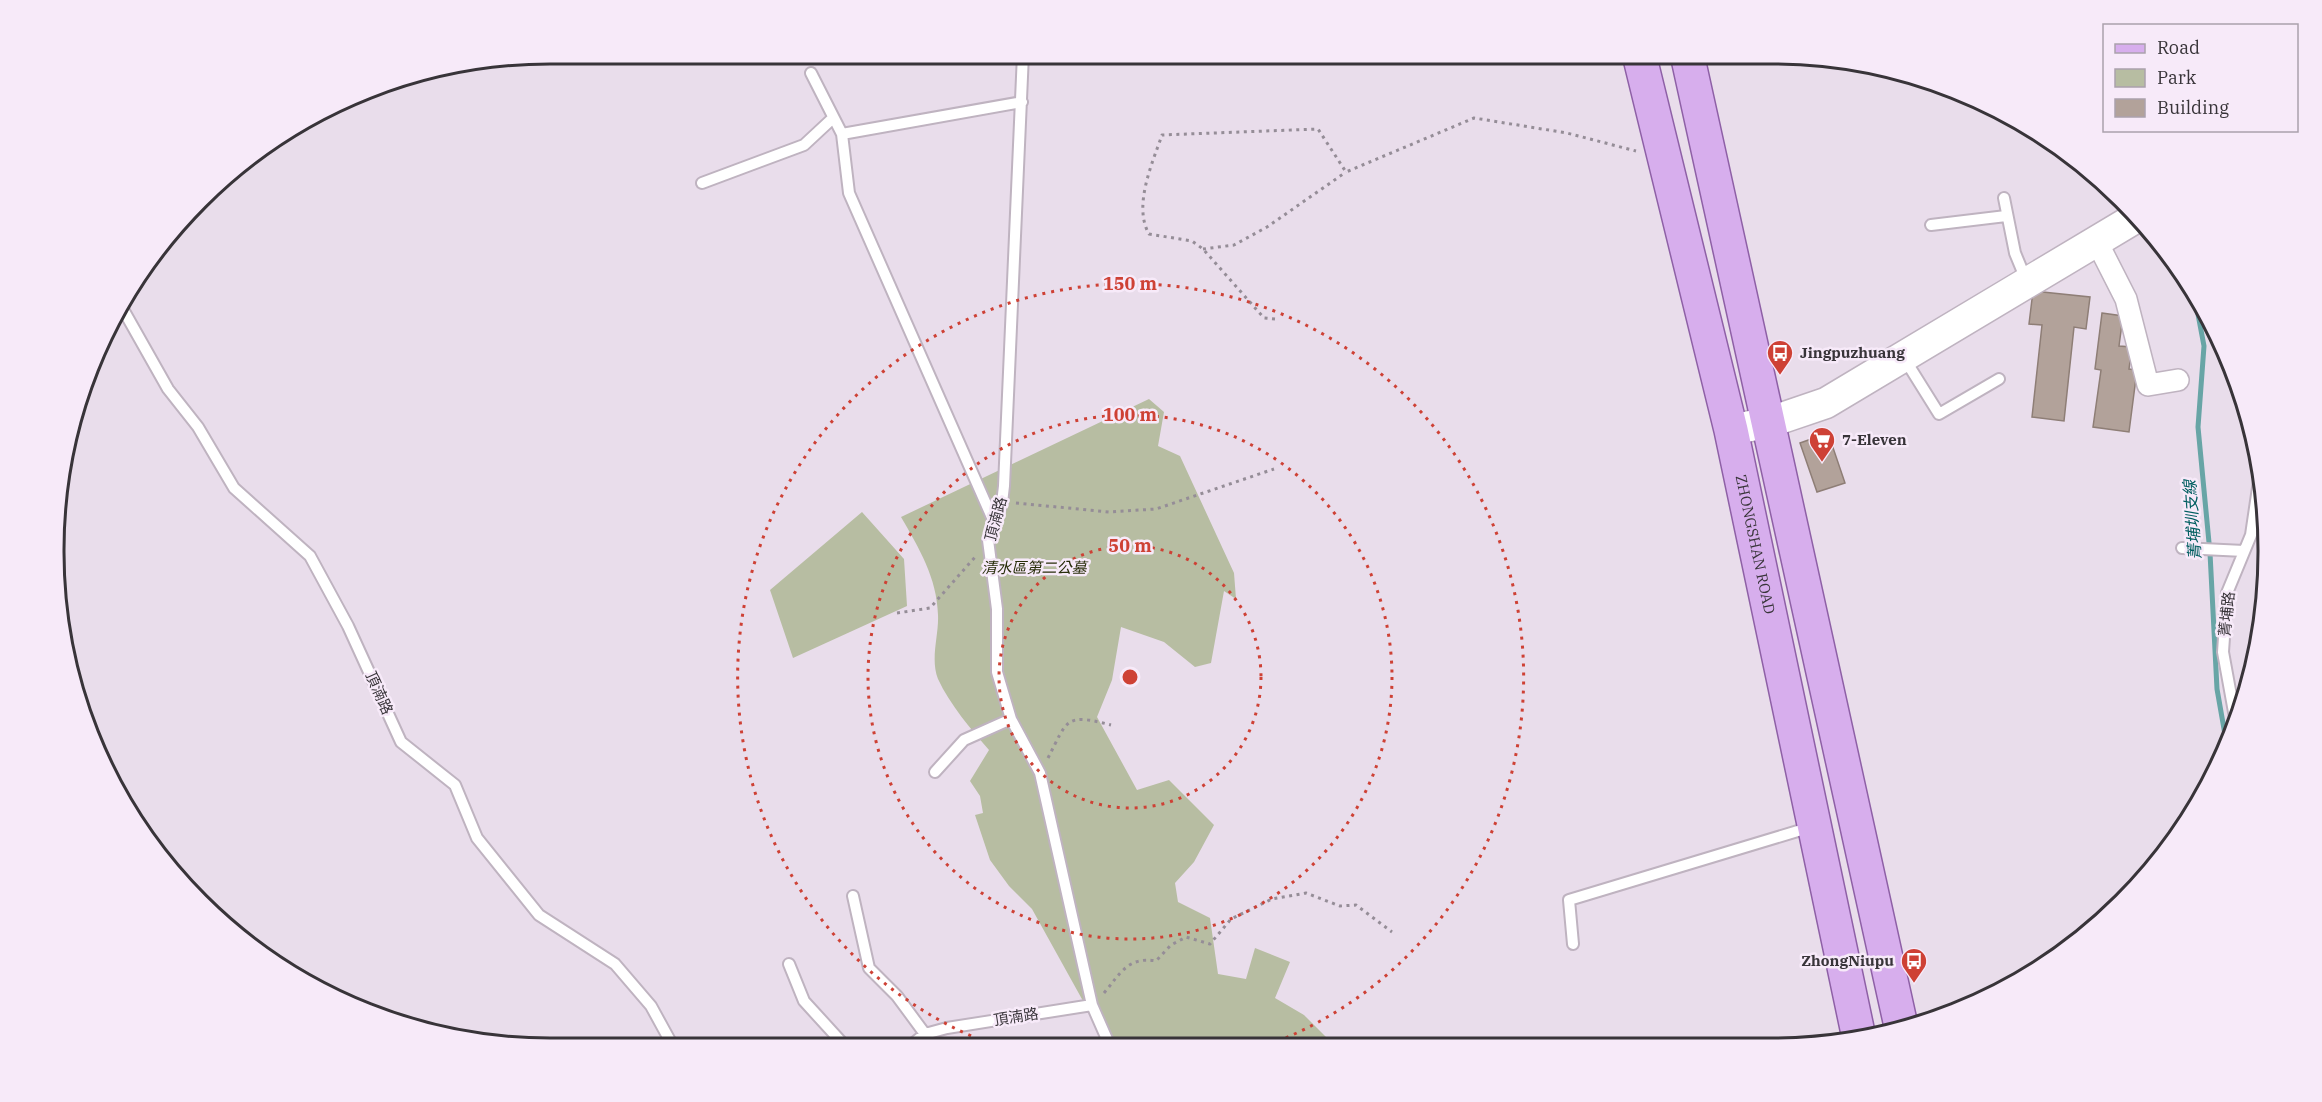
<svg xmlns="http://www.w3.org/2000/svg" width="2322" height="1102" font-family="'IBM Plex Serif','Noto Sans TC',serif">
	<style>
		.green { fill: #b7bda2 }
		.lines { fill: none; stroke-linecap: round; stroke-linejoin: round }
		.stream { stroke: #68a5a6; stroke-width: 5 }
		.building { fill: #b2a29a; stroke: #8e7e76; stroke-width: 1.5 }
		.lane-casing { stroke: #bfb3c0; stroke-width: 14 }
		.street-casing { stroke: #bfb3c0; stroke-width: 24 }
		.secondary-casing { stroke: #bfb3c0; stroke-width: 33 }
		.primary-casing { stroke: #8e60a6; stroke-width: 36 }
		.path { stroke: #958d97; stroke-width: 3; stroke-dasharray: 3 4.5; stroke-linecap: butt }
		.lane { stroke: #fff; stroke-width: 10 }
		.street { stroke: #fff; stroke-width: 21 }
		.secondary { stroke: #fff; stroke-width: 30 }
		.primary { stroke: #d7aeed; stroke-width: 33 }
		.ring { fill: none; stroke: #ce4135; stroke-width: 3; stroke-dasharray: 3 6 }
		.labels { text-anchor: middle; stroke-width: 5; stroke-linejoin: round; paint-order: stroke }
		.poi-label { font-size: 15px; font-weight: bold; fill: #383439; stroke: #f7eaf9; text-anchor: start }
		.street-label { font-size: 15px; fill: #383439; stroke: #f7eaf9 }
		.park-label { font-size: 15px; font-style: italic; fill: #282e0a; stroke: #f7eaf9 }
		.water-label { font-size: 16px; font-style: italic; fill: #005e60; stroke: #f7eaf9 }
		.rim { fill: none; stroke: #383439; stroke-width: 3 }
		.centre { fill: #ce4135; stroke: #f7eaf9; stroke-width: 3 }
		.ring-label { font-size: 18px; text-anchor: middle; font-weight: bold; fill: #ce4135; stroke: #f7eaf9; stroke-width: 5; stroke-linejoin: round; paint-order: stroke }
	</style>
	<rect width="100%" height="100%" fill="#e9ddeb"/>
	<path class="green" d="M1149 399 1164 412 1158 446 1180 456 1234 573 1236 599 1224 591 1211 663 1195 667 1164 642 1121 627 1112 680 1097 717 1137 790 1169 780 1214 825 1194 862 1175 883 1178 902 1210 918 1218 974 1246 979 1255 948 1290 962 1275 998 1304 1015 1334 1045 1108 1046 1032 909 1009 886 990 860 975 815 983 813 980 796 970 781 989 750C971 729 950 705 938 679 930 659 939 635 938 615 937 578 919 548 901 517Z
		M862 512 904 559 907 606 793 658 770 590Z"/>
	<g class="lines">
		<path class="stream" d="M2194 293 2204 346 2198 427 2210 553 2217 689 2227 746"/>
	</g>
	<path class="building" d="M2033 291 2090 297 2086 329 2074 327 2064 421 2032 417 2042 325 2029 324Z
		M2102 313 2123 316 2119 346 2132 347 2129 369 2137 370 2129 432 2093 427 2101 370 2095 369Z
		M1828 433 1845 483 1817 492 1800 443Z"/>
	<g class="lines">
		<g class="lane-casing">
			<path id="lane" d="M1023 54 1004 486 1002 503 988 540 997 609V672L1011 719 1040 773 1092 1005 1110 1046
				M811 73 842 134 849 193 994 522
				M842 134 1022 102
				M702 183 804 145 833 118
				M2004 198 2015 253 2027 282
				M1931 225 2006 216
				M120 304 168 389 198 427 234 488 310 556 348 626 401 742 455 785 477 838 539 915 615 964 651 1006 674 1048
				M1904 358 1939 414 1999 379
				M2182 548 2244 551
				M2236 723 2223 652 2227 593 2251 535 2260 474
				M935 772 964 740 1011 719
				M853 896 869 968 897 996 925 1034
				M1573 944 1569 900 1811 827
				M789 964 804 1001 846 1047
				M909 1047 925 1034 947 1028 1092 1005"/>
		</g>
		<g class="street-casing">
			<path id="street" d="M2096 240 2126 299 2148 385 2178 380"/>
		</g>
		<g class="secondary-casing">
			<path id="secondary" d="M1731 430 1770 422 1826 403 2137 217"/>
		</g>
		<g class="primary-casing">
			<g id="primary">
				<path id="s1" d="M1639 54 1731 430 1859 1038"/>
				<path d="M1687 54 1901 1026"/>
			</g>
		</g>
		<path class="path" d="M1203 249 1234 245 1267 227 1346 172
			M1275 319 1264 318 1203 249 1192 241 1149 234C1133 206 1152 164 1162 135L1318 129 1346 172 1474 118 1567 133 1636 151
			M1016 503 1109 512 1156 509 1274 469
			M897 613 930 608 976 556
			M1048 758C1068 719 1065 713 1111 725
			M1104 993C1120 974 1128 956 1156 961L1171 945 1186 937 1210 944 1231 919 1272 899 1306 893 1340 906 1356 905 1392 932"/>
		<use href="#lane" class="lane"/>
		<use href="#street" class="street"/>
		<use href="#secondary" class="secondary"/>
		<use href="#primary" class="primary"/>
	</g>
	<g class="ring">
		<circle cx="1130" cy="677" r="131"/>
		<circle cx="1130" cy="677" r="262"/>
		<path d="M996 1046A393 393 0 1 1 1268 1045"/>
	</g>
	<defs>
		<g id="bus-pin" transform="scale(1.35)"><path d="M0 17L-7.5 6A9.5 9.5 0 1 1 7.5 6Z" fill="#ce4135" stroke="#f7eaf9"/><path d="M-5-6H5V4H4V6H2V4H-2V6H-4V4H-5ZM-3.5-4V0h7V-4ZM-3.5 1.2v1.5H-2V1.2ZM2 1.2v1.5H3.5V1.2Z" fill="#fff"/></g>
		<g id="supermarket-pin" transform="scale(1.35)"><path d="M0 17L-7.5 6A9.5 9.5 0 1 1 7.5 6Z" fill="#ce4135" stroke="#f7eaf9"/><path d="M-6-5.5h2.5l.6 2H6L4.5 2H-2.5L-4.4-4H-6ZM-1.5 3.2a1.3 1.3 0 1 0 .1 0ZM3 3.2a1.3 1.3 0 1 0 .1 0Z" fill="#fff"/></g>
	</defs>
	<g fill-rule="evenodd">
		<use href="#bus-pin" x="1780" y="353"/>
		<use href="#supermarket-pin" x="1822" y="440"/>
		<use href="#bus-pin" x="1914" y="961"/>
	</g>
	<g class="labels">
		<g class="poi-label">
			<text x="1800" y="358">Jingpuzhuang</text>
			<text x="1842" y="445">7-Eleven</text>
			<text x="1894" y="966" text-anchor="end">ZhongNiupu</text>
		</g>
		<g class="street-label">
			<text transform="translate(996 519) rotate(-75)" y="5">頂湳路</text>
			<text dy="5" stroke="none"><textPath href="#s1" startOffset="504">ZHONGSHAN ROAD</textPath></text>
			<text transform="translate(2227 614) rotate(-84)" y="5">菁埔路</text>
			<text transform="translate(379 693) rotate(66)" y="5">頂湳路</text>
			<text transform="translate(1016 1017) rotate(-9)" y="5">頂湳路</text>
		</g>
		<g class="park-label">
			<text x="1034" y="573">清水區第二公墓</text>
		</g>
		<g class="water-label">
			<text transform="translate(2192 520) rotate(-94)" y="6">菁埔圳支線</text>
		</g>
	</g>
	<path d="M0 0H2322V1102H0ZM550 64H1772A486 486 0 0 1 2258 550V552A486 486 0 0 1 1772 1038H550A486 486 0 0 1 64 552V550A486 486 0 0 1 550 64Z" fill="#f7eaf9" fill-rule="evenodd"/>
	<path class="rim" d="M550 64H1772A486 486 0 0 1 2258 550V552A486 486 0 0 1 1772 1038H550A486 486 0 0 1 64 552V550A486 486 0 0 1 550 64Z"/>
	<circle cx="1130" cy="677" r="9" class="centre"/>
	<g class="ring-label">
		<text x="1130" y="290">150 m</text>
		<text x="1130" y="421">100 m</text>
		<text x="1130" y="552">50 m</text>
	</g>
	<rect x="2103" y="24" width="195" height="108" fill="#f7eaf9" stroke="#aba1ac" stroke-width="1.5"/>
	<rect x="2115" y="44" width="30" height="9" fill="#d7aeed" stroke="#aba1ac" stroke-width="1.5"/>
	<text x="2157" y="54" font-size="18" fill="#383439">Road</text>
	<rect x="2115" y="69" width="30" height="18" fill="#b7bda2" stroke="#aba1ac" stroke-width="1.5"/>
	<text x="2157" y="84" font-size="18" fill="#383439">Park</text>
	<rect x="2115" y="99" width="30" height="18" fill="#b2a29a" stroke="#aba1ac" stroke-width="1.5"/>
	<text x="2157" y="114" font-size="18" fill="#383439">Building</text>
</svg>
